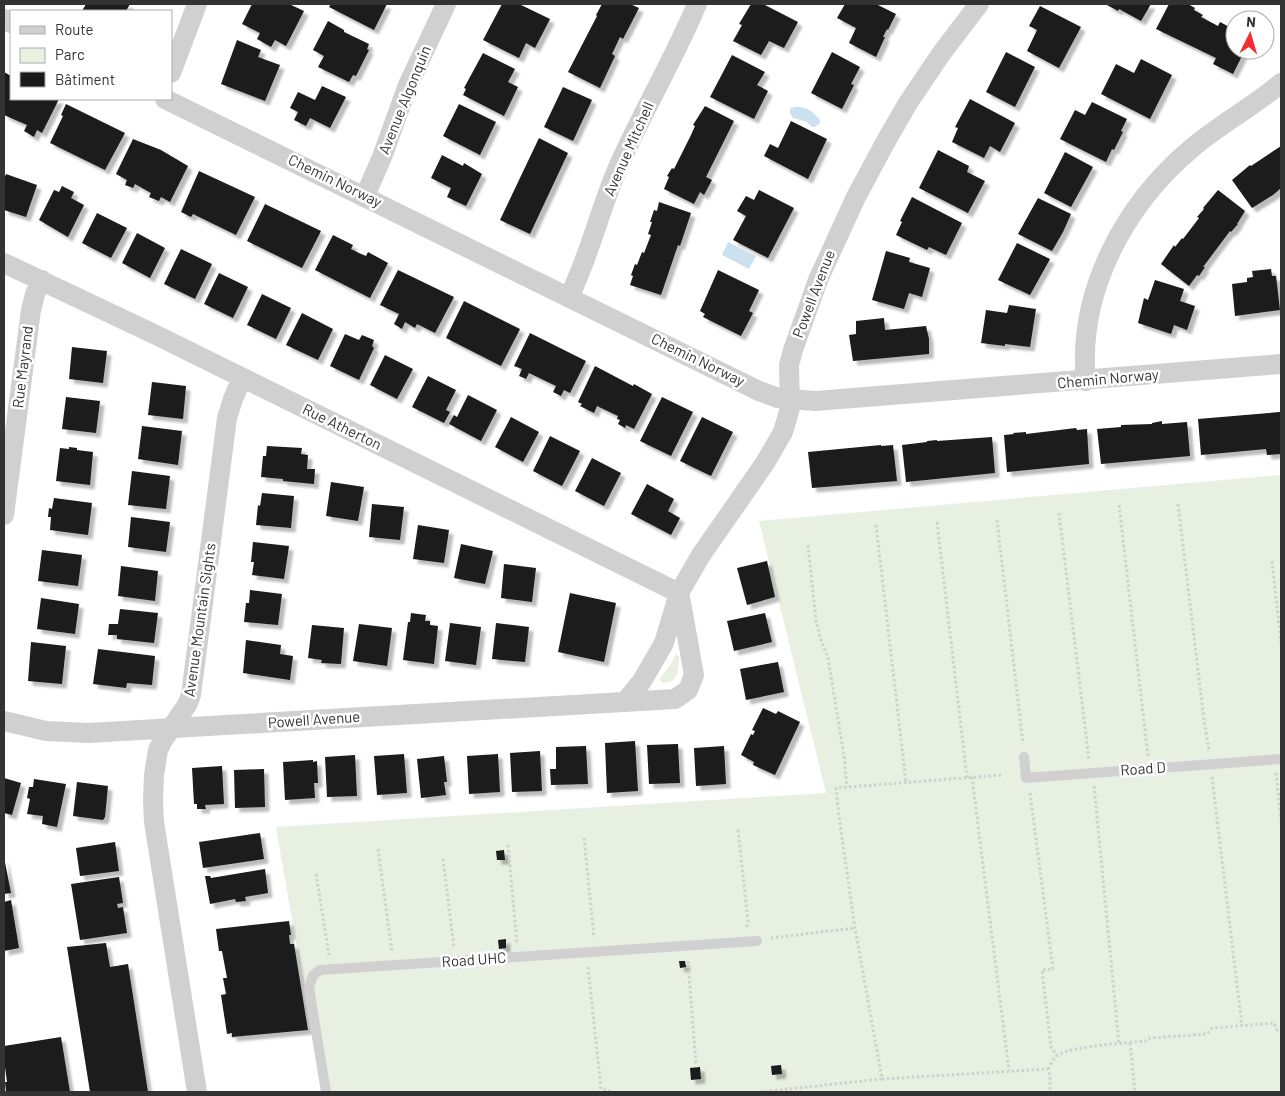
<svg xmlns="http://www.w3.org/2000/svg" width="1285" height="1096" font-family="Barlow,sans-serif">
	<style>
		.green { fill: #e8f0e1 }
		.water { fill: #cce1f0 }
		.building { fill: #1a1a1a; filter: url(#shadow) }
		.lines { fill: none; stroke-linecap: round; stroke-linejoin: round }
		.path { stroke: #d0d0d0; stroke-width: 3; stroke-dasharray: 2.5 2.5; stroke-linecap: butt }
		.lane { stroke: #d0d0d0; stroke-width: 10 }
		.street { stroke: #d0d0d0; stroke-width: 20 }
		.labels { text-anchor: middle; stroke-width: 5; stroke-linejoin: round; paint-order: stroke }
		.street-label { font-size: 15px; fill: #333; stroke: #fff }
	</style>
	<defs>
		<filter id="shadow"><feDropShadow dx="4.5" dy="4.5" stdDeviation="1" flood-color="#0004"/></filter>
	</defs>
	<rect width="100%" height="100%" fill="#fff"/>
	<path class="green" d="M1281 475V1092H322L276 827 826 793 759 521Z
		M676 654 679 656C679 668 678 686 661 682L660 678 671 664Z"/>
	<path class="water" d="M794 107C805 105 814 112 820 120V123L815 127H812L807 122 793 118 790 113V109Z
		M728 242 756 256 749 269 722 255Z"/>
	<path class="building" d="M86 4H130L126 11H82Z
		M252 4H289L304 11 286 46 275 40 271 47 257 39 260 33 242 24Z
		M331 4H387L374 30 329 7Z
		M502 4H519L550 19 535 48 526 43 519 58 483 40Z
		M602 4H630L639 8 623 39 620 37 612 54 615 56 600 88 568 72 597 16 596 15Z
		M751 4H763L798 22 784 48 769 41 761 55 733 41 742 25 739 24Z
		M845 4H876L896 14 888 30 887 29 883 37H885L876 57 849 43 856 28 837 18Z
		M1105 4H1151L1141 21 1119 9 1118 11Z
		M1169 4H1188L1195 8 1194 10 1203 15 1201 17 1218 26 1220 22 1235 30V50H1245L1233 74 1213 64 1216 58 1156 29Z
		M1040 6 1081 27 1059 68 1027 51 1037 30 1029 26Z
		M328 21 344 30V32L369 44 367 49 369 50 356 76 353 75 349 82 318 67 324 56 313 50Z
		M237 40 261 50 258 57 280 65 265 101 221 84Z
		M832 52 860 67 851 84 854 85 842 109 811 93Z
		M1006 52 1035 67 1015 107 986 92Z
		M483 53 515 69 508 82 518 87 504 116 463 95 466 89 464 88Z
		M732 55 765 72 757 85 768 91 754 119 710 97Z
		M1141 59 1172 75 1150 119 1101 94 1116 64 1134 73Z
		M4 72 11 76V99H59L42 133 37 130 34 137 24 131 27 125 4 115Z
		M322 86 346 97 330 128 310 118 306 126 294 120 298 112 290 108 298 92 315 100Z
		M563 87 592 100 573 141 544 127Z
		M970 99 1015 123 1000 152 990 146 984 158 952 142 958 128 955 127Z
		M1092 102 1127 119 1121 131 1123 132 1114 150 1112 149 1106 162 1060 139 1075 110 1085 115Z
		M66 104 125 133 105 170 50 143 63 116 61 115Z
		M459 104 496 122 480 155 443 136Z
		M705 106 734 121 706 177 712 180 704 195 700 192 694 204 664 189 669 177 667 176 672 168 674 169 691 135 695 126 693 125Z
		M791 121 827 139 808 179 764 156 770 144 778 148Z
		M539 138 568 153 530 234 500 220Z
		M133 139 161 150 188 166 170 202 161 197 159 201 149 197 151 193 135 184 133 188 125 185 127 180 116 174Z
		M1281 146V188L1273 195 1252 208 1232 180 1250 165 1251 166Z
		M938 150 969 166 967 172 985 181 968 213 919 188Z
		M1065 152 1093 167 1071 207 1044 193Z
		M442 155 463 166 464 163 482 174 466 206 447 197 451 188 431 178Z
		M199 171 255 197 236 235 193 214 191 217 181 212Z
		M6 174 37 185 26 217 4 210V180Z
		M62 186 74 192 71 198 84 205 68 237 39 220 54 190 59 192Z
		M759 190 794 208 768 258 733 240 746 216 737 211 746 196 754 200Z
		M1218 190 1245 211 1237 224H1238L1231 232 1230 231 1203 267H1205L1199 276 1197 275 1189 286 1161 264 1174 245 1175 247 1182 238 1183 239 1199 218 1197 217 1204 209 1203 208Z
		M912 197 962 223 946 255 929 247 927 250 896 235 902 222 900 221Z
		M1038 198 1071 214 1063 232 1052 251 1018 234Z
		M659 202 691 213 680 246 678 245 661 295 630 285 633 276 631 275 635 264 637 265 642 252 644 253 651 235 648 234 652 222H650L654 210 657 211Z
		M265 204 321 231 302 268 247 241Z
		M97 213 127 228 111 258 82 243Z
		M137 233 165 248 150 278 122 263Z
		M333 235 353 245 351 249 359 253 366 256 368 252 388 263 370 298 315 270Z
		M1017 243 1050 259 1030 295 998 280Z
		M181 249 212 264 195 299 164 284Z
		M886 251 910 258 909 262 930 268 922 297 909 293 904 309 872 300Z
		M1271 269 1272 276H1276L1280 310 1235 316 1232 284 1247 282V278L1253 277 1252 271Z
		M398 270 454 297 435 333 417 324 415 328 405 322 402 329 394 324 399 314 380 305Z
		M718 270 759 290 749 311 753 313 741 336 703 317 705 314 700 311Z
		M219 273 248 287 233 318 204 304Z
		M1155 280 1184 289 1180 301 1195 306 1187 330 1174 325 1171 334 1138 323 1144 298 1148 300Z
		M262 294 291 308 276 339 247 325Z
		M464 301 520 329 501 366 446 338Z
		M1009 305 1036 309 1030 347 1005 344V346L981 343 986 310 1007 313Z
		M302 313 333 329 318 360 286 345Z
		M884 318 885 330 926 326 929 339V354L853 361 849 335 856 334V321Z
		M530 333 586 361 570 393 564 390 561 396 553 392 556 386 529 373 526 379 519 376 522 369 514 366Z
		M345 334 359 340 362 335 374 340 372 346 374 348 359 380 330 366Z
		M72 347 107 351 103 383 69 379Z
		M385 355 413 369 397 399 370 385Z
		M595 366 633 386 634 384 652 394 634 429 626 425 625 428 618 424 620 420 617 419 618 416 597 406 594 413 580 406 582 404 578 402Z
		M428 376 456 390 446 410 450 412 444 423 412 407Z
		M152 382 186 386 183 419 148 415Z
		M468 395 497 410 481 441 449 424 454 415 457 417Z
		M66 397 100 401 96 433 62 429Z
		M662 397 693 412 671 456 640 441Z
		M1280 412 1281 454 1267 455 1266 449 1201 455 1198 419Z
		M511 417 539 432 523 462 495 447Z
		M702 417 733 432 711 476 680 461Z
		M1162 421V424L1187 422 1190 456 1101 464 1097 429 1121 427V425L1152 424V423Z
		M142 426 182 431 178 465 138 459Z
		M1076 428 1077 430 1087 429 1089 464 1007 472 1004 435 1014 434 1013 433 1026 432V434Z
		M550 436 580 451 562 486 533 471Z
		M992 437 995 473 906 482 902 445 927 442V441L937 440V441Z
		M881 445V446L893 445 897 481 812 488 808 452Z
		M267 446 302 448 301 454 308 455 307 469H315L314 484 283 481V479L261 477 263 456H266Z
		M69 447 77 448V450L93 452 90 485 56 481 60 448 69 449Z
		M592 458 621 473 604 506 575 491Z
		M132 471 170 476 166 509 128 505Z
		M331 482 364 487 358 521 326 516Z
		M647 484 674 499 668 511 680 518 671 535 631 514Z
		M262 493 294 496 291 528 256 525 258 505 260 506Z
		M54 498 92 503 88 535 50 530 51 517H48L49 508 52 509Z
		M372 504 404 507 400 540 369 537Z
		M131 517 170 522 166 552 128 547Z
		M418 525 449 530 444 563 413 559Z
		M253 542 289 546 284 579 252 575 254 562H251Z
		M461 544 493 551 485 584 454 578Z
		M42 550 82 555 78 586 38 581Z
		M767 561 775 597 747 605 737 568Z
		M504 564 536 568 532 602 501 598Z
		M121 566 158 571 155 601 118 596Z
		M250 590 282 594 278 625 244 622 246 603H249Z
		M570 593 616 603 604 662 558 652Z
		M41 598 79 604 75 634 37 629Z
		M120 609 158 613 154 643 117 639V635H108L109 624H118Z
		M411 613 426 615 425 621H430V625L438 626 434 664 403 660 408 622H410Z
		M765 613 772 642 734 651 727 621Z
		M450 623 481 627 476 665 445 661Z
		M496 623 529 627 525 662 492 659Z
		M359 624 392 628 387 666 353 661Z
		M312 625 344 628 341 664 321 663 322 660 308 658Z
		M246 640 281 645 280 654 293 656 290 680 243 673Z
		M31 642 66 646 62 684 28 681Z
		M98 649 155 656 152 685 127 683 126 688 93 684Z
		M778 662 784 692 746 700 740 669Z
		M763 708 776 714 778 711 800 722 775 775 753 765 754 762 741 755 751 734 753 735 755 731 752 730Z
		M635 741 638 791 607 793 605 743Z
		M678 744 680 783 649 784 647 745Z
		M586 746 588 784 551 785 550 769H556V747Z
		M724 746 726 784 696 786 694 748Z
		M540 751 542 791 512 792 510 753Z
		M404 754 407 793 377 795 374 756Z
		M498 754 500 792 469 794 467 756Z
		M355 755 357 796 327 797 325 757Z
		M444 756 447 782H444L446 795 421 798 417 759Z
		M313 760V762L317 761 318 783H314L315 798 285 800 283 762Z
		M222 766 224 804 205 805 206 809H197V804H194L192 768Z
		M264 769 265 807 235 808 234 770Z
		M4 778 21 783 12 815 4 813Z
		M34 779 66 784 57 827 42 824 43 816 27 814 30 799 27 798 29 787H33Z
		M77 782 108 786 105 817 103 820 73 816Z
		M260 833 264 859 203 868 199 842Z
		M115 842 119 871 80 876 76 848Z
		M504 850 505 860H497L496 851Z
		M4 857 11 893 4 894Z
		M265 869 268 893 245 897 246 901 236 902 235 899 210 904 205 876H210L211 878Z
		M119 877 123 903 117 904 118 908 123 907 127 933 80 940 71 884Z
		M11 900 19 948 4 951V902Z
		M289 921 291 935H289L290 944H294L308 1030 232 1037V1033L227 1034 221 995 226 994 223 978H227L222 951H219L216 929Z
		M506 939V948L499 949 498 940Z
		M106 943 110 967 128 964 148 1092H90L67 947Z
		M679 961H685L686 967 680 968Z
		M61 1037 70 1092H6L5 1082H7L4 1060V1046Z
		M781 1065 782 1074 772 1075 771 1066Z
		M700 1067 701 1079 691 1080 690 1068Z"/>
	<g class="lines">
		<path class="path" d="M1178 504 1204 720 1209 751
			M1119 505 1148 756
			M1059 513 1089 760
			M997 520 1023 744
			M937 522 967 778
			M876 525 906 782
			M808 545 816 621 821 640 828 658 844 756 847 787
			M1272 561 1281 643
			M1276 773 1281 820
			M1001 775 836 788 839 817 855 928 882 1079 1048 1069 1050 1076V1092
			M972 777 1009 1071
			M1212 777 1242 1026
			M1094 786 1119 1044
			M1030 793 1053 969 1042 970 1051 1047 1057 1056
			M738 830 748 921 746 929
			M584 838 594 938
			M508 845 517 944
			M378 849 392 952
			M443 859 454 948
			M316 874 329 955
			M771 938 855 928
			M688 961 696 1065
			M588 967 601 1089 613 1092
			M1130 1043 1135 1092
			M1048 1069C1051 1064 1054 1057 1060 1054 1075 1046 1126 1043 1146 1041L1150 1038 1207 1034 1212 1028 1274 1023 1277 1030 1281 1029
			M760 1092 882 1079"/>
		<path class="lane" d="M1024 757 1026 778 1281 759
			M326 1092 309 988 313 975 320 970 757 941"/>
		<path class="street" d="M4 19 11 23
			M171 73 197 4
			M165 99 759 391 778 398 815 401 1281 364
			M365 196 382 157 408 85 446 4
			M4 263 156 335 679 593
			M569 297C590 255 600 208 619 165 643 111 674 59 697 4
			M1086 381C1077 292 1125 204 1192 148 1220 124 1253 107 1281 83
			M4 515 31 310 35 294 42 280
			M625 702 642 681 664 643 679 593 701 555 765 463 783 432 790 408 789 365 793 350 818 280 856 197 886 141 908 103 941 54 979 4
			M4 721 46 731 88 733 675 699 688 690 694 675 680 597
			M197 1092 154 822 153 800 154 775 158 750 163 740 187 705 191 695 227 418 233 399 242 378"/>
	</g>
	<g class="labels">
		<g class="street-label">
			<text transform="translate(405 100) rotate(-68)" y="5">Avenue Algonquin</text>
			<text transform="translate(629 149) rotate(-66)" y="5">Avenue Mitchell</text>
			<text transform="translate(335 181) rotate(26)" y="5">Chemin Norway</text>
			<text transform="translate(814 294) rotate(-69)" y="5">Powell Avenue</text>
			<text transform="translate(698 360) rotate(26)" y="5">Chemin Norway</text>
			<text transform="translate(23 367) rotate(-83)" y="5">Rue Mayrand</text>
			<text transform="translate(1108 379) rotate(-5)" y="5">Chemin Norway</text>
			<text transform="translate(342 427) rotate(26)" y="5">Rue Atherton</text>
			<text transform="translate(200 620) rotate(-82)" y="5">Avenue Mountain Sights</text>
			<text transform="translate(314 720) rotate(-4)" y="5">Powell Avenue</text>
			<text transform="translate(1143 769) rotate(-4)" y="5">Road D</text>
			<text transform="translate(474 960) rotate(-4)" y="5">Road UHC</text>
		</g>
	</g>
	<rect width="1285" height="1096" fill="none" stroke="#333333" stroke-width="10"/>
	<rect x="10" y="10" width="162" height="90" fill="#ffffff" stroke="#adadad"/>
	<rect x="20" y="26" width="25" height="8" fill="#d0d0d0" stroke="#adadad"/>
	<text x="55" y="35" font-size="15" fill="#333333">Route</text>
	<rect x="20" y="48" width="25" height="15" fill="#e8f0e1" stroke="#adadad"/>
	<text x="55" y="60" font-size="15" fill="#333333">Parc</text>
	<rect x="20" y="72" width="25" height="15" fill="#1a1a1a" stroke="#adadad"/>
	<text x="55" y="85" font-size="15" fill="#333333">Bâtiment</text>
	<g transform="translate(1250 35) rotate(5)"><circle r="24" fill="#ffffff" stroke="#adadad"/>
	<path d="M0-4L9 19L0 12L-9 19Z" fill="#f42b30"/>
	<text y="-8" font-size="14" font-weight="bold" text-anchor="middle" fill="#333333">N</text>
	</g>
</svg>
